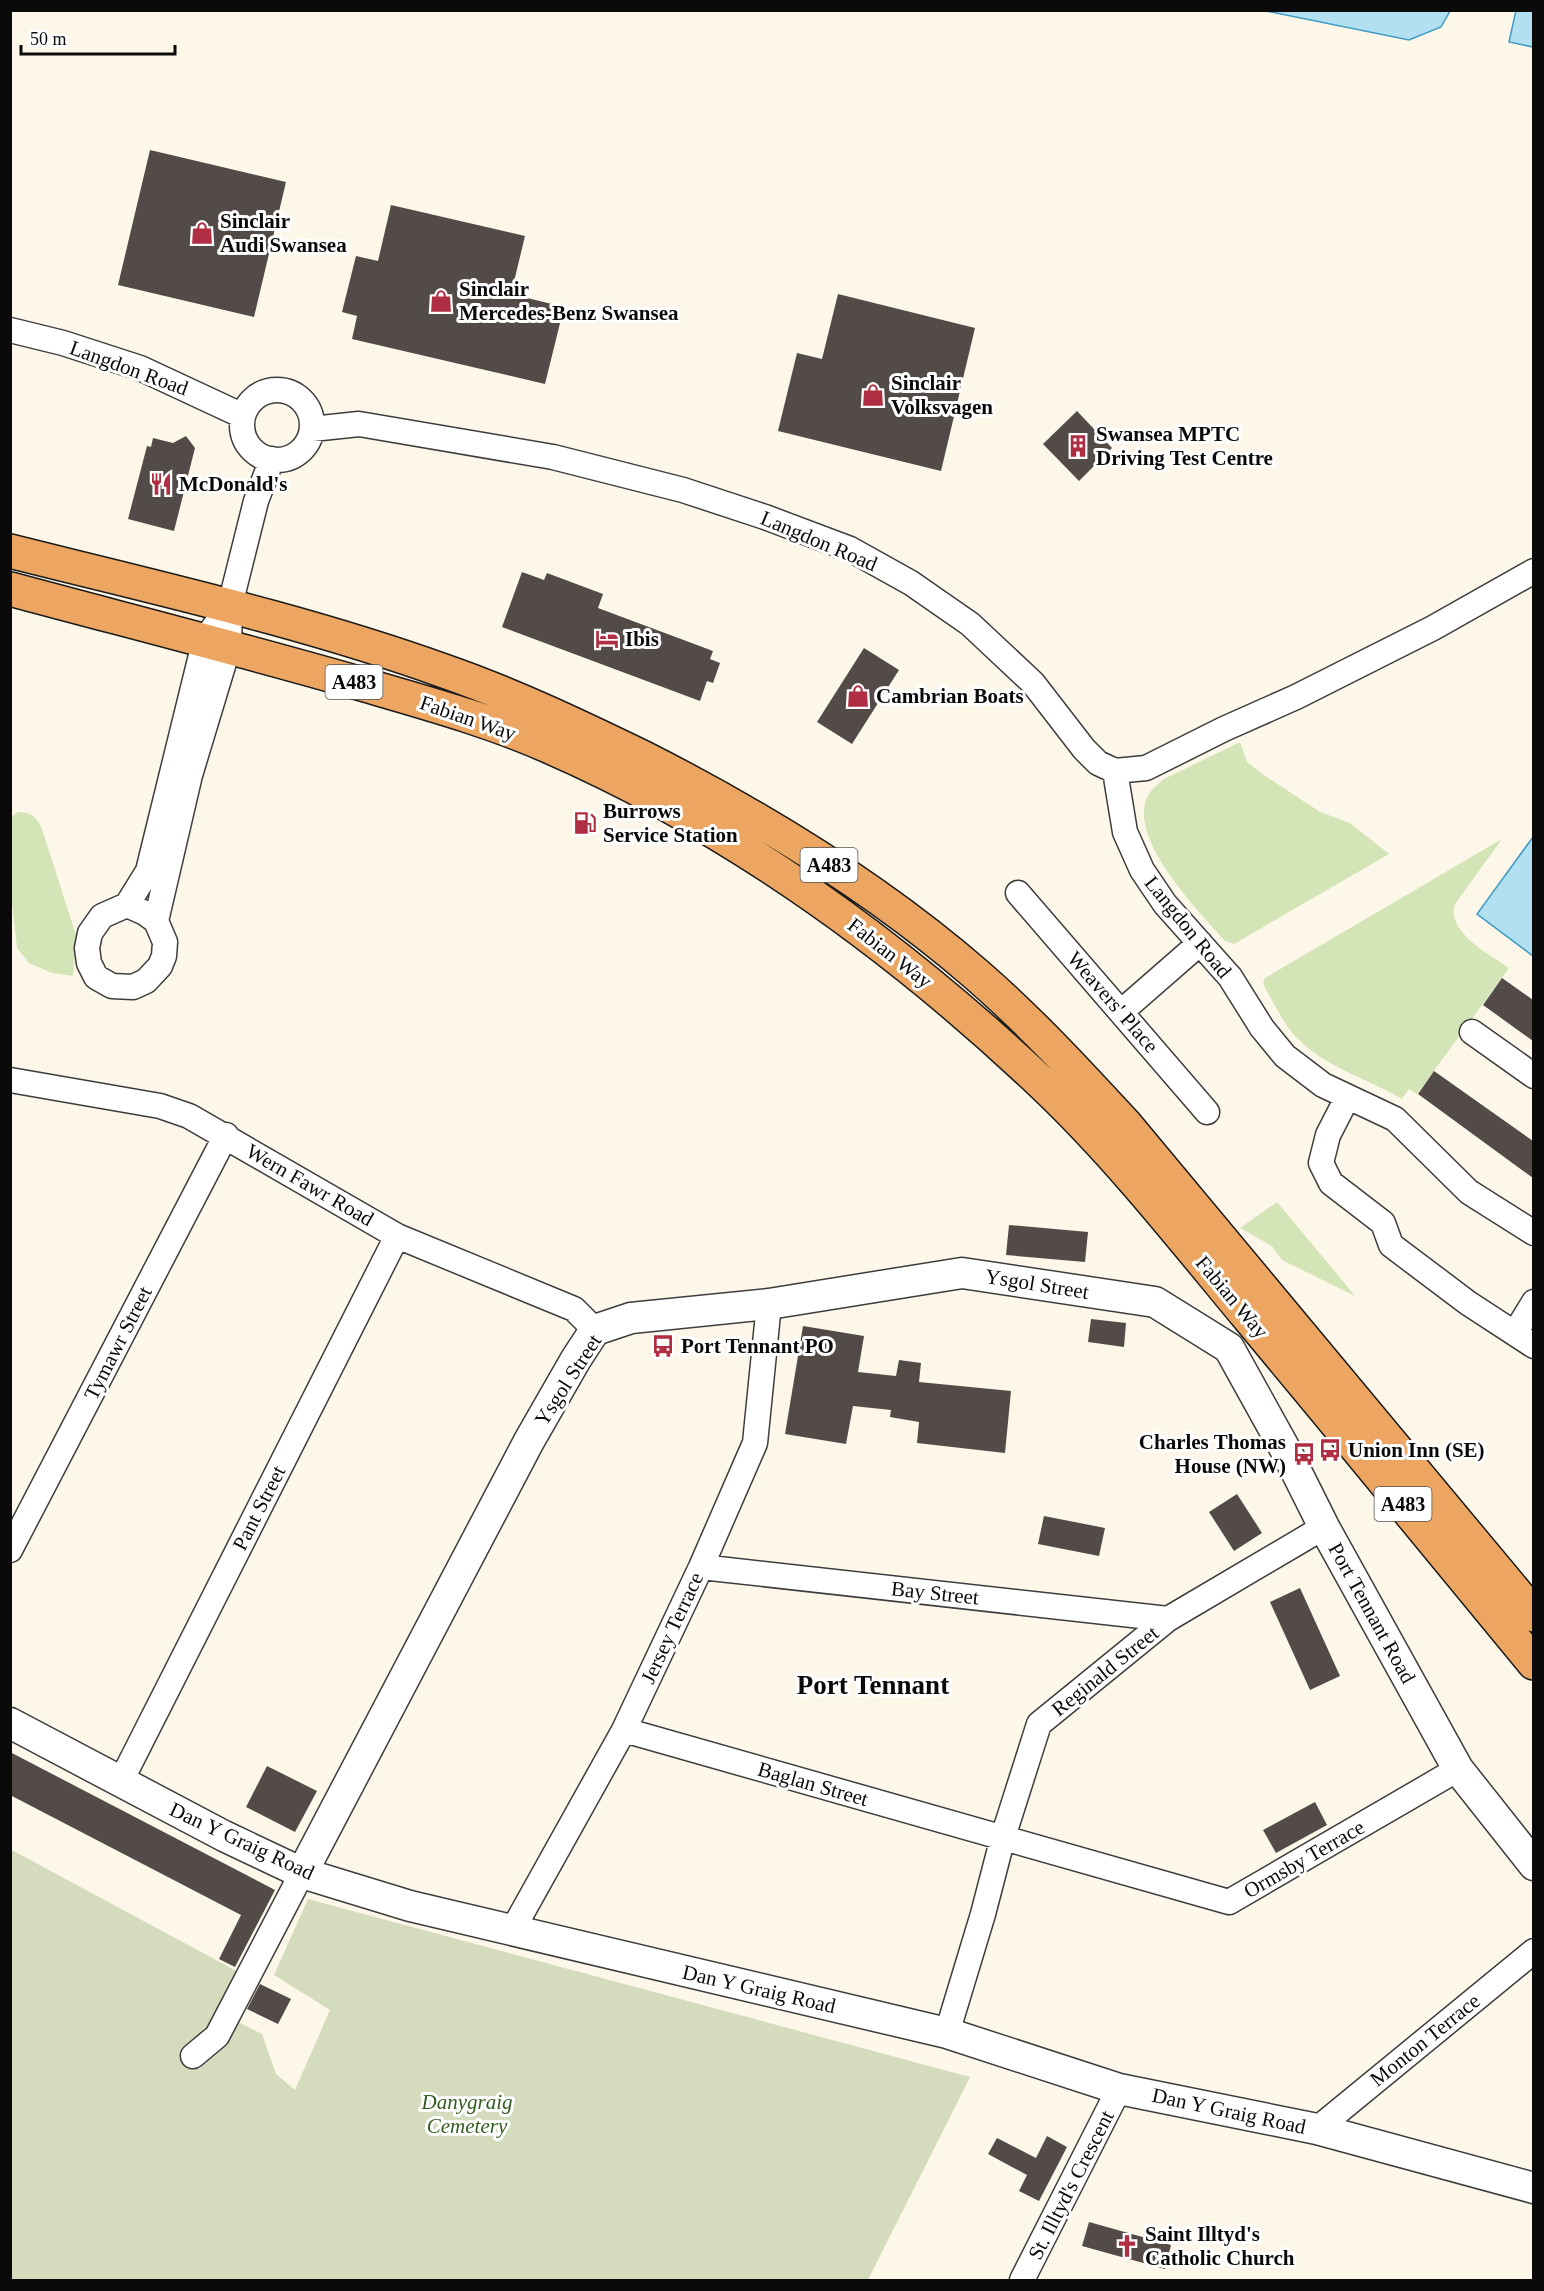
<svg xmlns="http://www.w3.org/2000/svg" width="1544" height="2291" font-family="'Times New Roman',serif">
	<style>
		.green { fill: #d3e4b6 }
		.cemetery { fill: #d5dcbd }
		.water { fill: #b2e0f1; stroke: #3e9bc2; stroke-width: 1.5 }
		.building { fill: #524b48 }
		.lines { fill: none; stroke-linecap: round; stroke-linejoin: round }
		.minor-casing { stroke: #3d3d3d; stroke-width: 27 }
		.tertiary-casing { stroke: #3d3d3d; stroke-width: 33 }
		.trunk-casing { stroke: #1b1b1b; stroke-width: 36 }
		.minor { stroke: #fff; stroke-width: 24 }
		.tertiary { stroke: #fff; stroke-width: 30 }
		.trunk { stroke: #eca662; stroke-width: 33 }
		.labels { text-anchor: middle; stroke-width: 6; stroke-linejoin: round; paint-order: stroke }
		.shield { fill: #fff; stroke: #545454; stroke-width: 1.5 }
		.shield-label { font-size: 20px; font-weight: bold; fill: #0a0a0a }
		.poi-label { font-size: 21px; font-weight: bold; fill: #0a0a0a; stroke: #fff; text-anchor: start }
		.street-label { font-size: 21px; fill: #0a0a0a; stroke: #fff }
		.park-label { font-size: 21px; font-style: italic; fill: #335c21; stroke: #fff }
		.district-label { font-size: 27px; font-weight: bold; fill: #0a0a0a; stroke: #fff }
	</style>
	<rect width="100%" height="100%" fill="#fdf7e9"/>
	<path class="green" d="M1240 742 1247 762 1261 773 1320 812 1350 823 1389 854 1234 944 1225 941C1199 911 1131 843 1146 800 1149 791 1157 785 1164 779Z
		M18 812C30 812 35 816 41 826L77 938 73 976 52 973 29 963 17 948 10 884V818Z
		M1502 839 1455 904C1446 933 1490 954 1509 968L1417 1094 1409 1089 1402 1099C1368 1079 1327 1068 1298 1039 1283 1024 1274 1003 1263 984L1265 978Z
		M1277 1202 1355 1296 1282 1260 1272 1246 1240 1228Z"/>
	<path class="cemetery" d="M10 1849 257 1982 236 2021 262 2034 276 2074 295 2090 330 2010 274 1975 308 1899 970 2077 868 2280H11Z"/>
	<path class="water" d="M1516 10 1533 11V47L1509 42Z
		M1266 11 1450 10V11L1441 27 1409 40Z
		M1533 837V956L1477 914Z"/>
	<path class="building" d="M150 150 286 182 254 317 118 285Z
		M391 205 525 236 511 294 564 307 545 384 352 339 357 316 342 312 356 256 378 261Z
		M838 294 975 328 941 471 778 431 797 353 822 359Z
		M1077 411 1112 448 1079 481 1043 444Z
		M186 436 195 448 174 531 128 519 147 446 151 447 153 438 173 443Z
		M522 572 544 580 547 573 603 594 598 608 713 651 710 659 720 663 713 683 707 681 700 701 502 627Z
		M864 648 899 670 852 744 817 722Z
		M1502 978 1533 1000V1041L1483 1005Z
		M1434 1071 1533 1141V1178L1418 1094Z
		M1009 1225 1088 1232 1085 1262 1006 1255Z
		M1091 1319 1126 1323 1124 1347 1088 1342Z
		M803 1326 864 1336 858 1372 896 1376 899 1360 921 1363 919 1382 1011 1391 1005 1453 917 1443 919 1422 890 1417 891 1410 853 1406 846 1444 785 1434Z
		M1237 1494 1262 1533 1234 1551 1209 1512Z
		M1044 1516 1105 1528 1099 1556 1038 1544Z
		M1300 1588 1340 1676 1310 1690 1270 1602Z
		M10 1752 275 1890 235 1967 219 1959 241 1915 10 1795Z
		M267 1766 317 1791 295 1832 246 1807Z
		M1315 1802 1327 1825 1276 1853 1263 1830Z
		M260 1984 291 1999 278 2024 247 2009Z
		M1047 2136 1067 2147 1039 2201 1019 2191 1027 2175 988 2154 997 2138 1036 2158Z
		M1089 2222 1171 2245 1165 2269 1082 2246Z"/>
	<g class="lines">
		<g class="minor-casing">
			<path id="minor" d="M10 330 63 343 140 368 243 416
				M242 425a35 35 0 1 1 70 0a35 35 0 1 1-70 0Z
				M312 429 359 424 553 457 683 490 765 517 850 549 911 583 970 624 1033 683 1084 749 1098 763 1115 771 1146 768 1224 729 1296 697 1433 628 1534 571
				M1115 771 1125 832 1142 870 1165 904 1230 977 1262 1028 1285 1056 1323 1085 1395 1119 1469 1192 1534 1233
				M1018 893 1207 1112
				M127 905 145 913 156 921 165 942 164 956 160 966 146 981 133 987 112 986 96 977 89 963 87 948 90 933 102 916 127 905 148 871 205 639 230 605
				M156 921 190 775 229 646 230 605 256 501 272 459
				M1121 1012 1200 943
				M1472 1032 1534 1076
				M10 1080 160 1106 189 1116 397 1236 574 1309 595 1330
				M1347 1098 1328 1135 1321 1163 1331 1183 1383 1223 1391 1245 1468 1303 1534 1346
				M1515 1333 1534 1302
				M10 1550 226 1135
				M701 1567 1168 1619
				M624 1730 1229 1902 1458 1769
				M121 1781 397 1236
				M512 1931 624 1730 701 1567 755 1443 769 1304
				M947 2033 983 1914 1003 1837 1039 1724 1168 1619 1324 1527
				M193 2056 217 2036 302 1873
				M1317 2129 1534 1951
				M1022 2280 1119 2089"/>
		</g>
		<g class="tertiary-casing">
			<path id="tertiary" d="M10 1723 224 1836 302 1873 410 1906 947 2033 1119 2089 1317 2129 1534 2188
				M302 1873 529 1441 576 1359 595 1330 631 1318 769 1304 962 1273 1155 1302 1229 1348 1285 1449 1324 1527 1458 1769 1534 1865"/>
		</g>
		<g class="trunk-casing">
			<path id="trunk" d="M10 551C156 588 302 620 444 671 513 695 578 726 644 758 762 818 877 888 977 975 1030 1021 1078 1073 1126 1125L1534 1615
				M10 589C129 621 247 651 365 685 426 703 489 720 548 746 734 827 901 949 1047 1088 1119 1157 1181 1236 1245 1313 1342 1429 1437 1546 1534 1663"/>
		</g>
		<use href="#minor" class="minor"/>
		<use href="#tertiary" class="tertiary"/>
		<use href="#trunk" class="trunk"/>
	</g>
	<defs>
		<g id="shop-bare" transform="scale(1.8)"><path d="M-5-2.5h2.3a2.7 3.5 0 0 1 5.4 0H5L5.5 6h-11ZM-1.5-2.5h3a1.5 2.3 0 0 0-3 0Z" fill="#af2e41" stroke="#fff" stroke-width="2.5" paint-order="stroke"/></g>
		<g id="building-bare" transform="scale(1.8)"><path d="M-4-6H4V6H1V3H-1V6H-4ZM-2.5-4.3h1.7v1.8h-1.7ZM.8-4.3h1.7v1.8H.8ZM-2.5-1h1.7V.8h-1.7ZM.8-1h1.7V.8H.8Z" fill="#af2e41" stroke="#fff" stroke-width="2.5" paint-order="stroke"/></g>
		<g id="restaurant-bare" transform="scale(1.8)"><path d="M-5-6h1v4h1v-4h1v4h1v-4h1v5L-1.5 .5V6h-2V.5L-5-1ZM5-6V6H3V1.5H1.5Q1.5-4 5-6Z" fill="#af2e41" stroke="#fff" stroke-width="2.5" paint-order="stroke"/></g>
		<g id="hotel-bare" transform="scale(1.8)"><path d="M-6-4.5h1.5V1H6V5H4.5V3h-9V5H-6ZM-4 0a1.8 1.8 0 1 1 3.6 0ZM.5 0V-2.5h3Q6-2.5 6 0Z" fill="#af2e41" stroke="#fff" stroke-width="2.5" paint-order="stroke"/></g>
		<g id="fuel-bare" transform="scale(1.8)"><path d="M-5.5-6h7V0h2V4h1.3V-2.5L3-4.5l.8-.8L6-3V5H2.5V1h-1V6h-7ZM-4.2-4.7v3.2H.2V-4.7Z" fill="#af2e41" stroke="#fff" stroke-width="2.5" paint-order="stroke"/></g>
		<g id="bus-bare" transform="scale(1.8)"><path d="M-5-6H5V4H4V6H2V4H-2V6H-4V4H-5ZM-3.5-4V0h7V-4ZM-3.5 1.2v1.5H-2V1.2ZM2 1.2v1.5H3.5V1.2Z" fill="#af2e41" stroke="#fff" stroke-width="2.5" paint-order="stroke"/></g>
		<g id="church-bare" transform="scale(1.8)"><path d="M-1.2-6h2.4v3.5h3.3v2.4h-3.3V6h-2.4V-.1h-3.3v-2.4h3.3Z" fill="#af2e41" stroke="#fff" stroke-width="2.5" paint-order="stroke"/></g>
	</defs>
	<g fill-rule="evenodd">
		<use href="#shop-bare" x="202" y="233"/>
		<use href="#shop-bare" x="441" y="301"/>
		<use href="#shop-bare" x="873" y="395"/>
		<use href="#building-bare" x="1078" y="446"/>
		<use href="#restaurant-bare" x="161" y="484"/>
		<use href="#hotel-bare" x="607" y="639"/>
		<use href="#shop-bare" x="858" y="696"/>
		<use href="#fuel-bare" x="585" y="823"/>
		<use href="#bus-bare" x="663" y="1346"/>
		<use href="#bus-bare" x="1330" y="1450"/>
		<use href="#bus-bare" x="1304" y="1454"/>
		<use href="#church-bare" x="1127" y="2246"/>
	</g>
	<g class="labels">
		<g class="shield">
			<rect x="325.5" y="665" width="57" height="34" rx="4.5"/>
			<rect x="800.5" y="848" width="57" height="34" rx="4.5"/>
			<rect x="1374.5" y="1487" width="57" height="34" rx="4.5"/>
		</g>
		<g class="shield-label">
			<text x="354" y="689">A483</text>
			<text x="829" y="872">A483</text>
			<text x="1403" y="1511">A483</text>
		</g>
		<g class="poi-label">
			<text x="220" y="228">Sinclair<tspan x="220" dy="24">Audi Swansea</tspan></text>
			<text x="459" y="296">Sinclair<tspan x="459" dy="24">Mercedes-Benz Swansea</tspan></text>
			<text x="891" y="390">Sinclair<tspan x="891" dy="24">Volksvagen</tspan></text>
			<text x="1096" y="441">Swansea MPTC<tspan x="1096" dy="24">Driving Test Centre</tspan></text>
			<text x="179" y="491">McDonald's</text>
			<text x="625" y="646">Ibis</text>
			<text x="876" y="703">Cambrian Boats</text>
			<text x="603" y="818">Burrows<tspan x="603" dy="24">Service Station</tspan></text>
			<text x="681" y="1353">Port Tennant PO</text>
			<text x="1286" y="1449" text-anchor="end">Charles Thomas<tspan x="1286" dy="24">House (NW)</tspan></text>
			<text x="1348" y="1457">Union Inn (SE)</text>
			<text x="1145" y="2241">Saint Illtyd's<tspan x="1145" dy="24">Catholic Church</tspan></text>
		</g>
		<g class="street-label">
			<text transform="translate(129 368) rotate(20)" y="7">Langdon Road</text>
			<text transform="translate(819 541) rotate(23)" y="7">Langdon Road</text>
			<text transform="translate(468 718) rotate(19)" y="7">Fabian Way</text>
			<text transform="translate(1188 927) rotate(51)" y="7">Langdon Road</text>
			<text transform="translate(890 953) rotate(38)" y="7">Fabian Way</text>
			<text transform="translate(1113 1002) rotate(49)" y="7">Weavers' Place</text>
			<text transform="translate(310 1185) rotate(30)" y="7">Wern Fawr Road</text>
			<text transform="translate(1037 1284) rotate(9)" y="7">Ysgol Street</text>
			<text transform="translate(1232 1297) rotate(50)" y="7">Fabian Way</text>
			<text transform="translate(118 1343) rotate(-63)" y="7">Tymawr Street</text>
			<text transform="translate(568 1380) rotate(-57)" y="7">Ysgol Street</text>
			<text transform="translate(259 1508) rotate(-63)" y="7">Pant Street</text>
			<text transform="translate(935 1593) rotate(6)" y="7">Bay Street</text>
			<text transform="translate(1372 1613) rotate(61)" y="7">Port Tennant Road</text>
			<text transform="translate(672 1628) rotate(-65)" y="7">Jersey Terrace</text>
			<text transform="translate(1105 1671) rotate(-39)" y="7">Reginald Street</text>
			<text transform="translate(813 1784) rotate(16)" y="7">Baglan Street</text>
			<text transform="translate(242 1841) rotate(25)" y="7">Dan Y Graig Road</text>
			<text transform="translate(1304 1859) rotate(-30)" y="7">Ormsby Terrace</text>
			<text transform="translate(759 1989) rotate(13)" y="7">Dan Y Graig Road</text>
			<text transform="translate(1425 2040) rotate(-39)" y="7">Monton Terrace</text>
			<text transform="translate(1229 2111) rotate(12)" y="7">Dan Y Graig Road</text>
			<text transform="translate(1071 2185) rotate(-63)" y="7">St. Illtyd's Crescent</text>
		</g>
		<g class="park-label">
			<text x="467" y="2109">Danygraig<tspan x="467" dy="24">Cemetery</tspan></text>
		</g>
		<g class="district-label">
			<text x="873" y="1694">Port Tennant</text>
		</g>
	</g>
	<rect width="1544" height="2291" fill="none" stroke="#0a0a0a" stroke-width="24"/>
	<path d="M21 45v9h154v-9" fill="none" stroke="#0a0a0a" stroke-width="3"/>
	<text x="30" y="45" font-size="18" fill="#0a0a0a" stroke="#ffffff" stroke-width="4.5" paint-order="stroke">50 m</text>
</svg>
